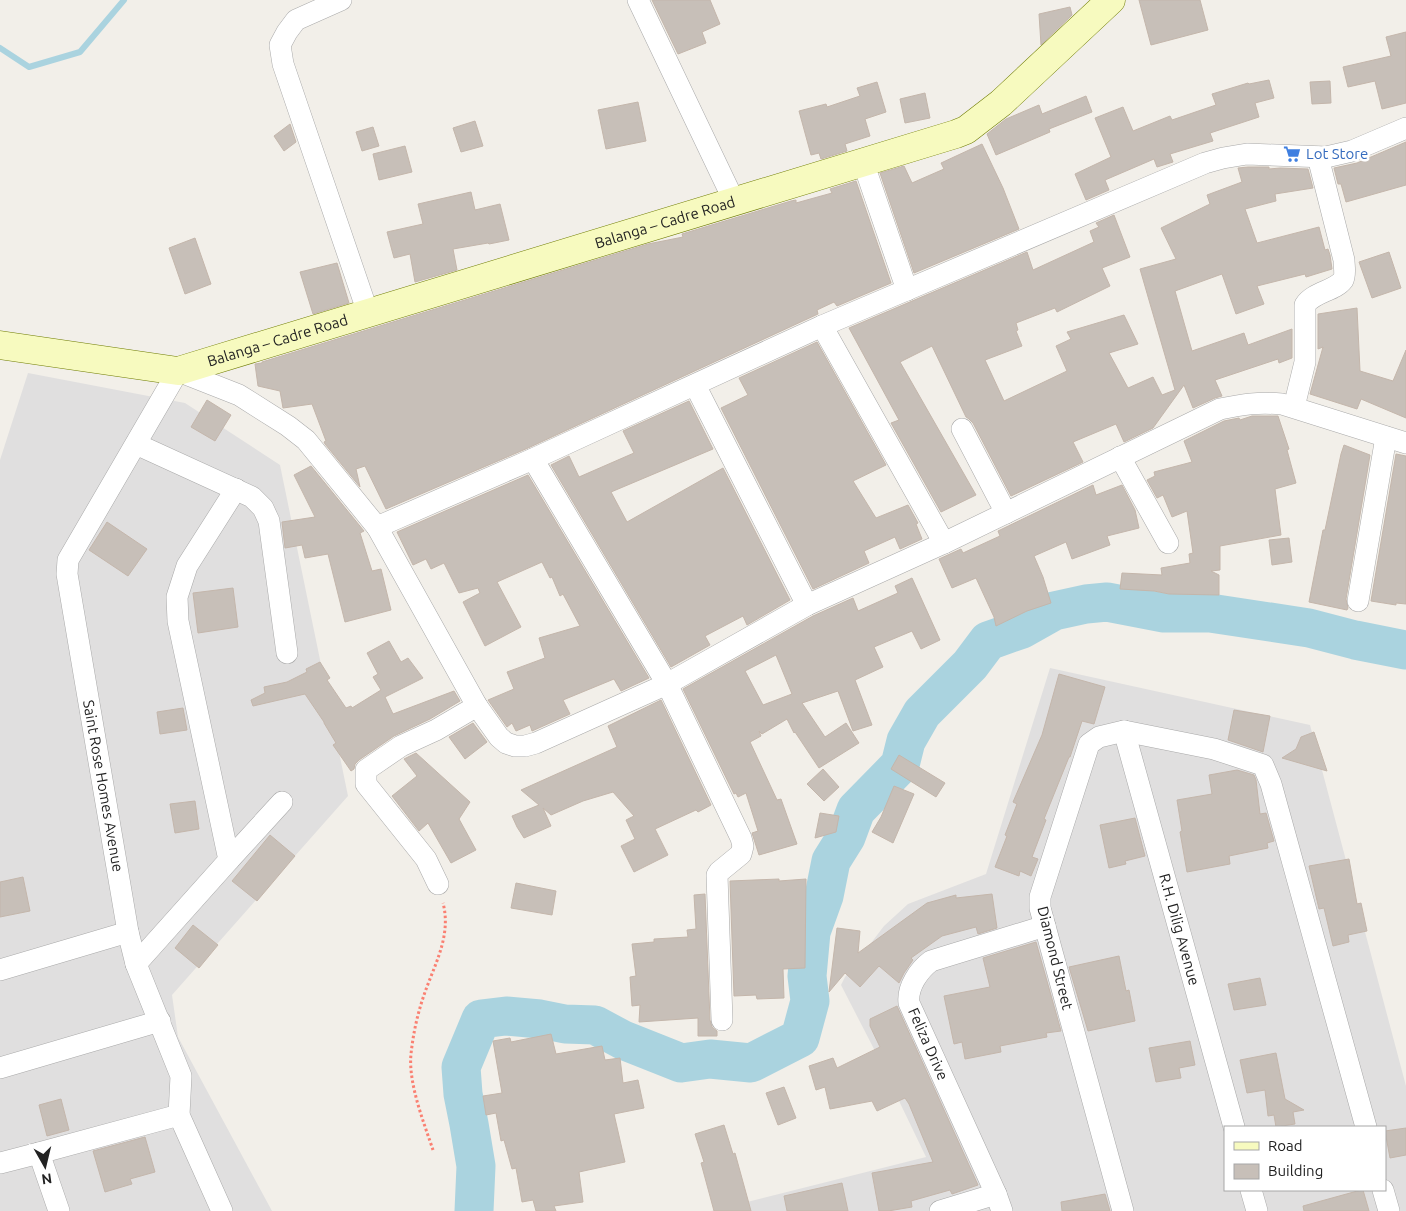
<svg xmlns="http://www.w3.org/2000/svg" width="1406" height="1211" font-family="Ubuntu,sans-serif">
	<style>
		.residential { fill: #e0dfdf; fill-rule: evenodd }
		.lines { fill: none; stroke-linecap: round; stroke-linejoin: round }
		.stream { stroke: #aad3df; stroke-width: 6 }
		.river { stroke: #aad3df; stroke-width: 39 }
		.building { fill: #c7bfb8; stroke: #c4b6ab; fill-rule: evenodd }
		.street-casing { stroke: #a9a9a9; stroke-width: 22 }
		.secondary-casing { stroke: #707d05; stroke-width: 29 }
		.path { stroke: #fa8072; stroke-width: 3; stroke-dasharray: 2.5 2.5; stroke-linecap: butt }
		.street { stroke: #fff; stroke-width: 21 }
		.secondary { stroke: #f7fabf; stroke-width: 28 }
		.labels { text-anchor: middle; stroke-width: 5; stroke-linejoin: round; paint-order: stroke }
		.shop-label { font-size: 15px; fill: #366cbe; stroke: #fff; text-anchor: start }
		.street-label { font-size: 15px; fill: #222; stroke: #fff }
	</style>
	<rect width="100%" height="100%" fill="#f2efe9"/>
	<path class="residential" d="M28 373 185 403 280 465 348 796 172 995 178 1037 272 1211H0V460Z
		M1050 668 1310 725 1406 1086V1211H711L926 1157 874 1049 841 985 845 977 884 926 908 904 986 874ZM1225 1127H1385V1190H1225Z"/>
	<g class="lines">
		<path class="stream" d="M0 48 29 67 80 52 124 0"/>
		<path class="river" d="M474 1211 476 1166 469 1124 463 1094 461 1067 481 1019 506 1016 540 1019 565 1024 595 1025 623 1040 681 1063 710 1059 751 1063 800 1038 810 1001 807 976 811 932 824 896 831 861 846 837 856 810 900 765 906 741 922 713 970 665 988 641 1022 629 1054 611 1086 604 1107 602 1164 613H1210L1309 628 1355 640 1406 650"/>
	</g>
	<path class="building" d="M652 0H710L720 24 702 32 706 43 678 54Z
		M1139 0H1200L1208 30 1151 45Z
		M1070 7 1072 15 1041 45 1039 14Z
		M1406 32V103L1382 109 1375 81 1348 87 1343 67 1391 56 1386 37Z
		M1269 80 1274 98 1255 103 1259 117 1210 133 1213 141 1170 154 1173 162 1157 167 1154 159 1105 180 1109 190 1086 200 1075 174 1111 157 1095 118 1123 107 1133 131 1170 116 1172 120 1216 105 1212 94 1248 83 1249 84Z
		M1330 81 1331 103 1312 104 1310 82Z
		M877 82 886 112 865 119 870 136 845 144 847 151 821 159 819 153 811 155 799 111 826 104 827 107 860 96 857 88Z
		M925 93 930 118 905 123 900 99Z
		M1086 96 1092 112 1049 129 1050 132 996 155 987 134 1006 119 1039 105 1042 114Z
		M638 102 646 141 606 149 598 110Z
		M475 121 483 146 461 152 453 128Z
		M290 124 296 142 284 151 274 136Z
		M373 127 379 146 362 151 356 132Z
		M1406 142V185L1346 202 1341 184H1338L1334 168 1357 163Z
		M982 144 1003 188 1019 229 914 273 880 173 904 166 912 183 944 169 941 163Z
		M405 146 412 172 379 180 373 154Z
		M1248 167H1269V169L1280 168 1308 169 1313 188 1275 194 1276 201 1245 209 1257 243 1319 227 1325 250 1328 249 1330 255 1332 269 1306 277 1305 274 1257 286 1264 304 1236 314 1222 274 1175 291 1192 351 1244 333 1248 345 1292 329V358L1279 363 1278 359 1215 380 1222 396 1215 398 1193 408 1184 385 1153 428 1124 442 1116 424 1073 442 1083 462 1011 496 973 423 969 419 966 417 932 346 900 362 976 495 941 512 891 423 899 420 849 328 1027 252 1033 270 1094 242 1090 231 1099 227 1096 223 1114 215 1130 257 1102 268 1110 286 1057 312 1055 308 1016 323 1018 330 1016 331 1022 346 985 360 1004 401 1067 371 1056 346 1071 339 1067 332 1124 315 1138 344 1109 353 1128 388 1153 377 1162 395 1175 390 1140 269 1176 259 1161 228 1210 204 1207 195 1242 182 1238 168Z
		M856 181 891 283 837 306 834 302 817 310 818 314 528 448 386 509 365 466 356 469 360 487 325 444 324 442 326 441 312 404 283 408 280 391 258 386 255 364 262 363V362L648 244 683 237 682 234 791 201 796 200V203L832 193 830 189Z
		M471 192 475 210 500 204 509 240 489 244 488 243 453 249 457 270 415 282 410 254 394 258 387 232 423 224 418 204Z
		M195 238 211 284 185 294 169 248Z
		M1389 252 1401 288 1372 298 1359 262Z
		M337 263 349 303 313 314 300 272Z
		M1357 308 1360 371 1393 381 1406 350V418L1361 399 1357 409 1310 394 1323 347 1318 349V314Z
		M817 342 886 465 853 481 876 518 908 505 918 523 916 524 922 539 900 549 895 537 864 551 869 563 813 589 721 408 748 395 739 378Z
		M207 400 231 415 215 441 191 427Z
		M689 401 713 449 611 492 627 522 723 468 790 600 747 625 743 616 705 636 710 645 671 667 551 465 569 456 579 477 634 453 623 431Z
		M1252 416H1278L1289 449 1287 450 1296 483 1275 489 1281 535 1220 546V570L1211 571 1219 575V595L1169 594 1154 591 1120 589 1122 573 1162 575 1161 568 1190 563 1189 554 1193 553 1187 511 1172 517 1163 495 1157 498 1147 480 1155 476 1154 472 1192 462 1184 441 1224 421 1239 418 1240 420Z
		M1344 445 1370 455 1346 599 1348 608 1347 610 1309 602 1323 530H1325L1341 454Z
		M1396 454 1406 456V604L1396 603V605L1371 601Z
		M311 466 364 531 360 533 372 571 381 569 391 610 345 622 328 554 305 558 302 545 285 548 282 522 315 517 294 475Z
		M528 475 649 678 621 691 614 679 563 700 570 714 532 731 530 725 516 731 512 723 507 727 488 700 514 689 507 672 545 658 539 638 580 626 563 594 560 596 552 577 550 578 542 562 497 582 521 627 485 646 463 602 480 593 478 588 459 593 444 563 431 569 426 559 413 565 397 532Z
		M1093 485 1096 495 1122 485 1135 510 1139 528 1107 536 1110 545 1072 559 1066 542 1034 556 1043 577 1051 603 1027 611 996 626 994 617 976 578 952 588 939 559 961 549 963 553 1000 536 998 531Z
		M107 522 147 549 128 576 89 550Z
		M1289 538 1292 562 1272 565 1269 540Z
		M912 578 940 640 921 649 912 631 874 647 883 667 855 680 872 725 853 731 838 691 802 703 825 737 846 723 859 743 819 768 795 732 794 733 787 719 762 734 759 731 761 736 750 742 777 800 781 799 797 844 759 855 752 833 758 831 746 793 738 797 736 793 734 794 683 689 813 616 853 598 858 611 898 593 895 586ZM776 655 792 694 763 705 745 671Z
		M233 588 238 627 198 633 193 593Z
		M389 641 401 662 408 658 423 678 385 697 393 714 454 691 460 701 430 719 394 736 359 760 355 764 354 769 351 771 333 745 336 743 324 723V722L305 694 253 706 251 700 265 693 264 687 287 682 307 672 306 669 320 662 330 678 327 680 346 708 351 706 352 708 381 690 373 677 378 674 367 653Z
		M1059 674 1105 687 1094 724 1082 721 1070 757H1069L1044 819 1046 820 1032 857 1038 859 1031 876 1020 871 1019 876 995 867 1007 836 1005 835 1017 804 1013 802 1042 735Z
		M661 700 711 805 698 812 696 810 655 829 668 855 634 872 621 846 635 839 626 820 634 816 613 792 583 801 551 815 543 808 551 826 524 838 517 827 512 816 539 805 521 790 617 747 608 726Z
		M183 708 187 730 160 734 157 712Z
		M1234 710 1270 716 1263 752 1228 740Z
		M473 723 487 742 465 759 449 737Z
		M1314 732 1327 771 1282 758 1296 749 1301 737Z
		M416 753 470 802 459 819 476 850 451 863 428 823 419 831 392 796 417 776 404 759Z
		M899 755 945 783 936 797 891 769Z
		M823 769 839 787 824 801 807 784Z
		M1237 770 1254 775 1256 780 1260 814 1266 813 1274 841 1267 843 1268 848 1229 856 1230 864 1187 872 1180 832 1182 831 1177 800 1212 794 1209 775Z
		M894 786 914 794 893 843 872 832 881 817Z
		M195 801 199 829 175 833 170 804Z
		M820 813 839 816 836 832 815 838Z
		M1135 818 1145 856 1125 861 1126 864 1109 868 1100 825Z
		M270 835 295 856 257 901 232 881Z
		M1349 859 1357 904 1361 903 1367 931 1348 935 1349 942 1333 946 1324 908 1319 909 1309 866Z
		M23 877 30 911 0 917V882Z
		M779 879V881L806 879 805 968 783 969 784 998 757 999 756 995 734 996 730 881Z
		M516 883 556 891 552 915 511 908Z
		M705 894 710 1020 712 1027 717 1031V1036H698V1018L639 1022 640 1005 632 1006 630 977 636 976 632 944 654 942V939L688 937 687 930 696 929 694 895Z
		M992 894 997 928 978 934 976 927 942 936 911 958 913 960 904 973 899 983 879 966 860 987 845 973 829 992 837 928 860 931 858 953 927 903 956 895V898Z
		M193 925 218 945 199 968 175 948Z
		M1036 942 1061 1031 1046 1033 1047 1037 1000 1046 1001 1052 965 1059 962 1042 954 1044 944 996 990 987 983 958Z
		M1119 956 1126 991 1129 990 1135 1021 1088 1031 1069 967Z
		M1260 978 1266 1005 1234 1010 1228 984Z
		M897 1006 978 1185 952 1194 950 1190 911 1201 912 1207 888 1211H879L872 1173 933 1162 909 1104 905 1098 877 1111 872 1101 830 1109 825 1087 816 1090 809 1066 833 1058 837 1068 880 1047 870 1026V1019Z
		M551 1034 556 1054 602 1046 605 1060 620 1058 623 1083 638 1080 644 1108 614 1114 625 1162 579 1172 583 1202 554 1206 556 1211H536L533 1200 522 1202 516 1168 512 1169 504 1140 501 1141 496 1113 486 1115 483 1096 502 1093 493 1041 510 1038 511 1042Z
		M1190 1041 1195 1065 1179 1068 1181 1078 1156 1082 1149 1048Z
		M1276 1053 1285 1099 1304 1110 1293 1112 1295 1124 1276 1127 1274 1115 1268 1116 1265 1090 1247 1093 1240 1060Z
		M784 1087 796 1118 778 1125 766 1093Z
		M61 1099 69 1130 47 1136 39 1105Z
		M724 1125 733 1154 735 1153 751 1211H714L701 1163 704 1162 695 1134Z
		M1406 1128V1155L1390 1158 1385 1131Z
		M145 1137 155 1172 130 1179 132 1184 105 1192 93 1151Z
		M842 1183 848 1211H787L784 1196Z
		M1361 1190H1363L1369 1211H1304L1303 1206Z
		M1105 1194 1110 1211H1062L1061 1202Z"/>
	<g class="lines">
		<g class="street-casing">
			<g id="street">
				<path d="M341 0 296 20 287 32 280 45 283 64 368 313"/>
				<path d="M638 0 734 201"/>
				<path d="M863 162 907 290"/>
				<path d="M822 326 944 543"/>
				<path d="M695 385 807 605"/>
				<path d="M1294 407 1305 362V305C1313 292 1335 291 1343 280 1346 275 1344 266 1344 260L1318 157"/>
				<path d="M962 429 1006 513"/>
				<path d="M136 444 252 497 263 508 269 521 287 653"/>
				<path d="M1120 457 1168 543"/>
				<path d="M533 459 667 684 807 605 944 543 1220 409C1244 404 1258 402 1282 404L1406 443"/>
				<path d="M377 527 477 706 499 737 506 743 515 746H525L536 743 667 684 741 838 743 846 741 854 719 872 717 875 722 1020"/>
				<path d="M1358 601 1386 437"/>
				<path id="s1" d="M1124 731 1234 1127"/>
				<path d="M229 860 282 802"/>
				<path d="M438 884 426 859 366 784V770L401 746 436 730 477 706"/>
				<path d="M136 964 229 860 178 621 177 597 187 566 236 489"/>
				<path d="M0 970 128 932"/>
				<path d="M0 1068 160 1021"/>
				<path d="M39 1153 59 1211"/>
				<path d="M0 1163 39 1153 179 1115"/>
				<path d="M1251 1190 1257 1211"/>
				<path d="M1383 1190 1389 1211"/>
				<path d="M222 1211 179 1115 181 1076 136 964 128 932 67 574 68 560 178 371 239 395 288 426 306 440 377 527 533 459 822 326 1205 163 1223 158 1247 154 1326 157 1352 151 1406 128"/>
				<path d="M940 1211 996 1194"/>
				<path d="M1002 1211 996 1194 909 1003C907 987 919 970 931 961L1045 926"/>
				<path d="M1123 1211 1040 908V897L1089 744 1099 737 1124 731 1214 749 1263 765 1271 784 1366 1127"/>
			</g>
		</g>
		<g class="secondary-casing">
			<g id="secondary">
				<path id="s2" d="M0 345 178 371 956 134 966 130 1001 103 1111 0"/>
			</g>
		</g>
		<path class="path" d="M433 1150C424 1123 408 1083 411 1054 413 1035 417 1016 423 998 433 967 452 937 443 903"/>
		<use href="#street" class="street"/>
		<use href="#secondary" class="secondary"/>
	</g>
	<defs>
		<g id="supermarket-bare" transform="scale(1.35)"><path d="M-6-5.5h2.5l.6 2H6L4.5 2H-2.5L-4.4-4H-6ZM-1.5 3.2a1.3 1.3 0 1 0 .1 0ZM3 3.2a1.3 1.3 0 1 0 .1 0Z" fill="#3f7fe0" stroke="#fff" stroke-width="2.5" paint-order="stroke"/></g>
	</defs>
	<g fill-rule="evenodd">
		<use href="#supermarket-bare" x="1292" y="154"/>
	</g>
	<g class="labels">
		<g class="shop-label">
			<text x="1306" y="159">Lot Store</text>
		</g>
		<g class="street-label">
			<text dy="5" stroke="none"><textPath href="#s2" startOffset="689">Balanga – Cadre Road</textPath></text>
			<text dy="5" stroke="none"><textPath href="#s2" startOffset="284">Balanga – Cadre Road</textPath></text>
			<text transform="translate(103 786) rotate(80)" y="5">Saint Rose Homes Avenue</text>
			<text dy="5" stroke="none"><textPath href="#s1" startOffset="206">R.H. Dilig Avenue</textPath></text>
			<text transform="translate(1055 958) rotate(76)" y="5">Diamond Street</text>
			<text transform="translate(928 1044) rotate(66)" y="5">Feliza Drive</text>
		</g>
	</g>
	<rect x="1224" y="1126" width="162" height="65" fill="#ffffff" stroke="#a7a7a7"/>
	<rect x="1234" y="1142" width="25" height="8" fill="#f7fabf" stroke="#a7a7a7"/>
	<text x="1268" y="1151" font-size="15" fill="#222222">Road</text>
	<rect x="1234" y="1164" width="25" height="15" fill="#c7bfb8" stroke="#a7a7a7"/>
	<text x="1268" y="1176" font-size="15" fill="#222222">Building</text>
	<g transform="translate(45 1166) rotate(172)" stroke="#ffffff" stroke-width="4" paint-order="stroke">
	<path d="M0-4L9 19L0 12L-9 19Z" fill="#222222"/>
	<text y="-8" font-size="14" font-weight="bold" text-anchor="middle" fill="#222222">N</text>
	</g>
</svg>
